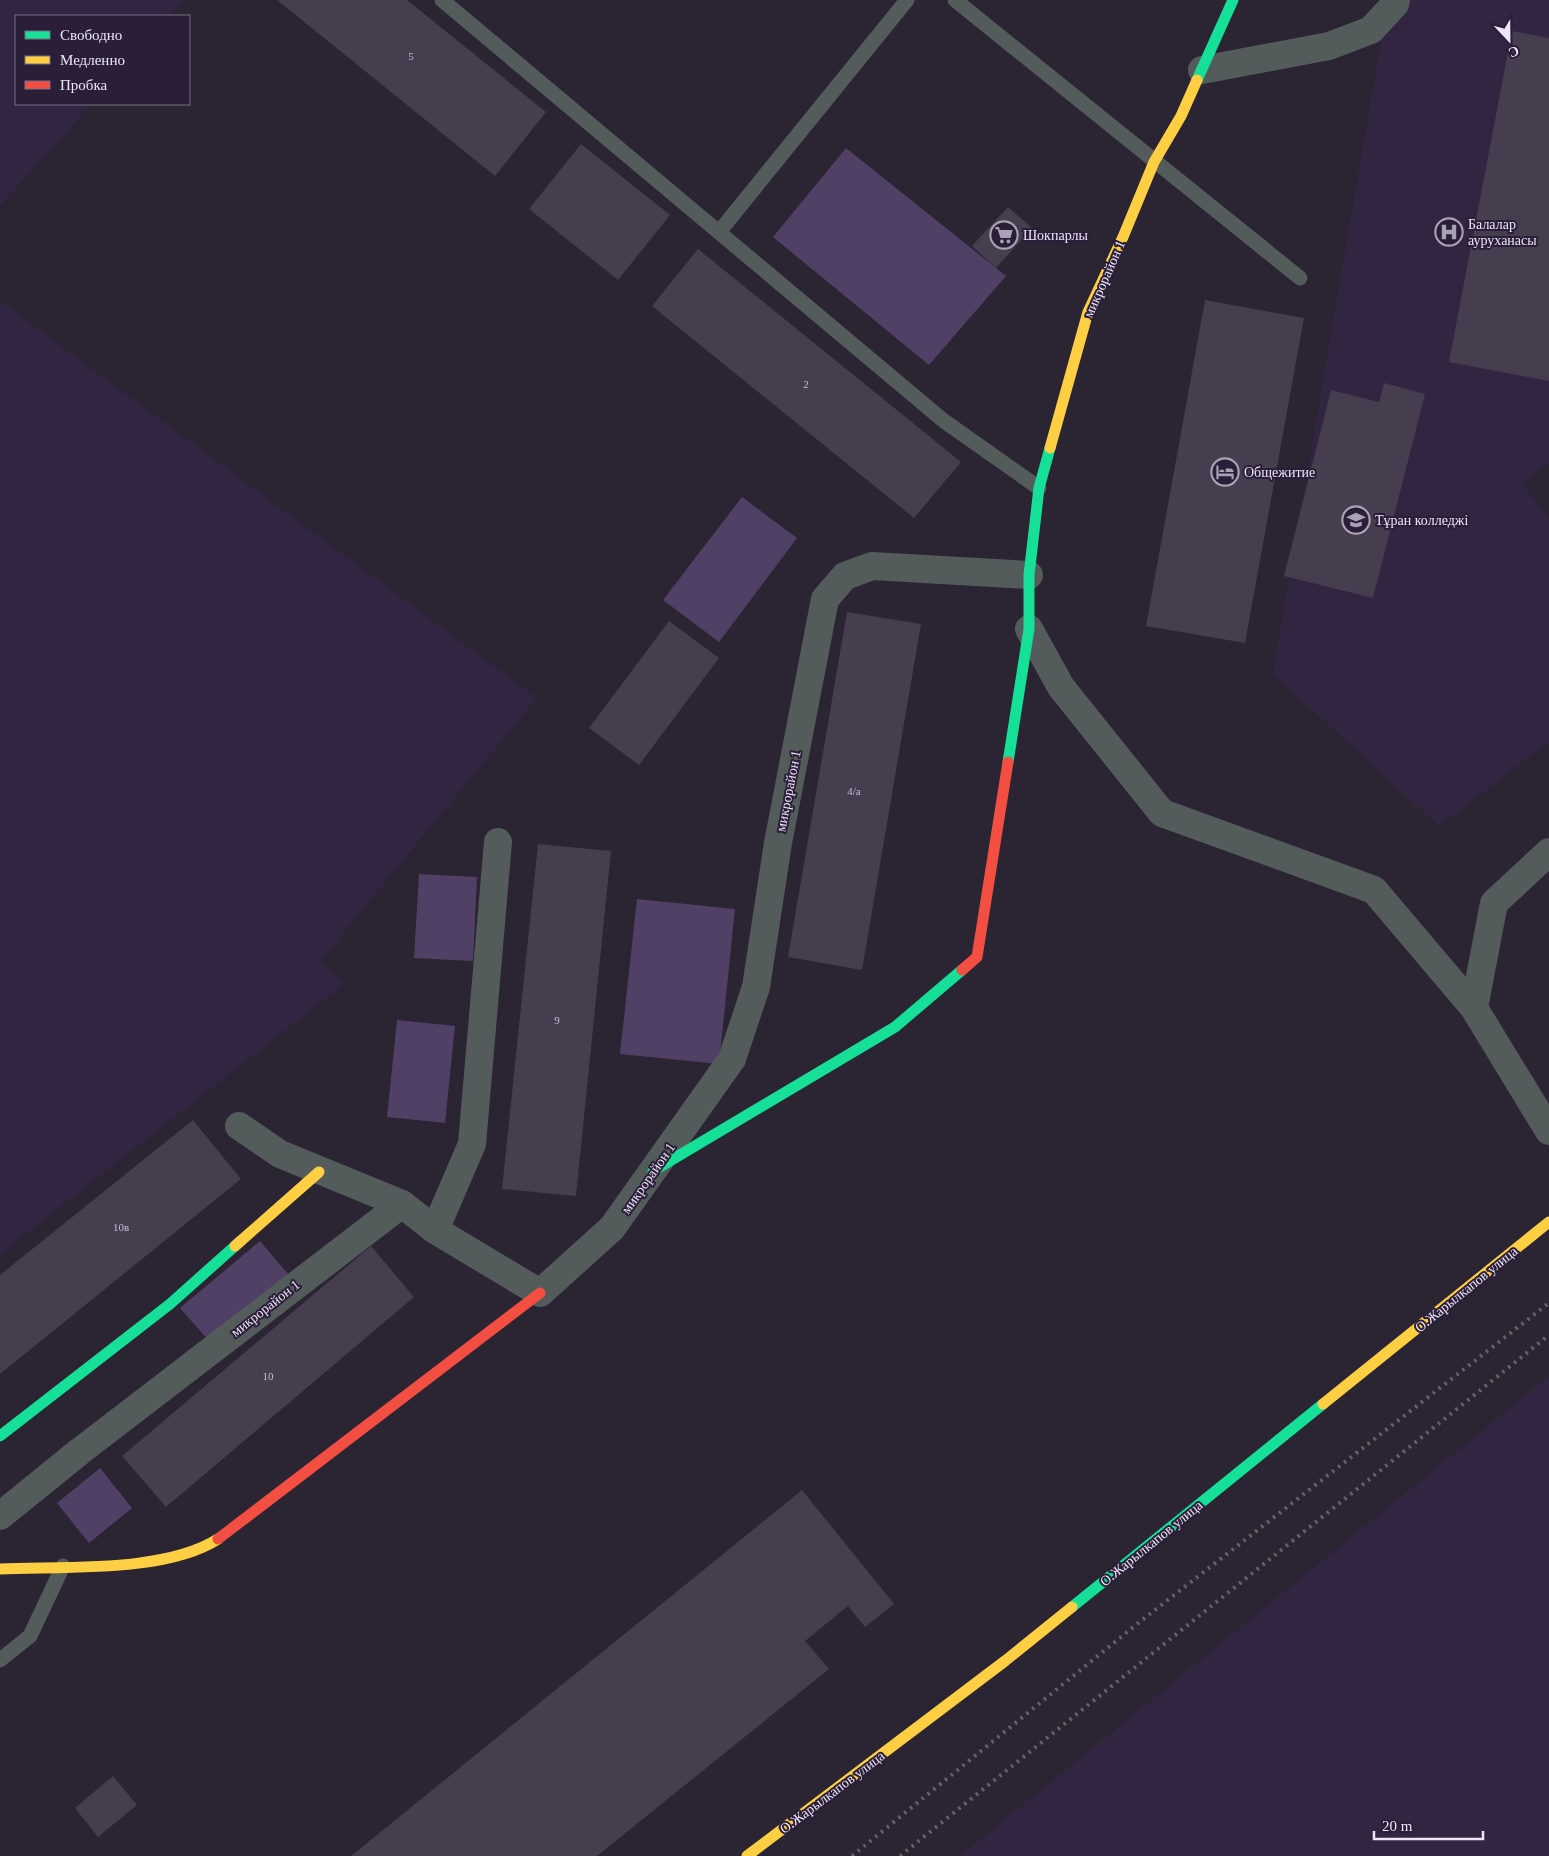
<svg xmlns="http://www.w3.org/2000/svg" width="1549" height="1856" font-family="Georgia,serif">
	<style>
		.built { fill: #322542 }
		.green { fill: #504065 }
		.building { fill: #463d4f }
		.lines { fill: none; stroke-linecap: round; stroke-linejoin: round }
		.lane { stroke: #535b5b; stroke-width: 15 }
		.street { stroke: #535b5b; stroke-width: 28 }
		.fast { stroke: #16e098; stroke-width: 11 }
		.slow { stroke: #ffcf43; stroke-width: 11 }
		.jam { stroke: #f24e42; stroke-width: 11 }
		.rail { stroke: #616367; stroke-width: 4; stroke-dasharray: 2.5 5; stroke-linecap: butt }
		.labels { text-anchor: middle; stroke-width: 4; stroke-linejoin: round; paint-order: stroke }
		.number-label { font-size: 11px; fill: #c3bccd }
		.poi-label { font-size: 14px; fill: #ede6f7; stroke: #2a1e38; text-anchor: start }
		.street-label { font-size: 14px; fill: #ede6f7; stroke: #2a1e38 }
	</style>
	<rect width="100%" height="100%" fill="#2b2432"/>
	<path class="built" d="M0 0H185L170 16H16V104H92L0 206Z
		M1388 0H1549V463L1522 483 1549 519V742L1439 826 1273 674Z
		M0 301 537 698 320 961 344 984 0 1254Z
		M1549 1376V1856H960Z"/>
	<path class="green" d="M846 148 1006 276 929 365 773 237Z
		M742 497 797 538 719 642 663 600Z
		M419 874 477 877 473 961 414 958Z
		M637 899 735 909 719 1064 620 1054Z
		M397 1020 455 1026 445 1123 387 1117Z
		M260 1241 289 1275 209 1341 180 1308Z
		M100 1468 132 1508 89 1543 57 1503Z"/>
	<path class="building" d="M277 0H407L546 112 495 176Z
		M1512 31 1549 38V381L1449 362Z
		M581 144 670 215 618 280 529 209Z
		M1008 207 1032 228 996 268 972 246Z
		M698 249 961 462 914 518 652 306Z
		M1205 300 1304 318 1245 643 1146 626Z
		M1384 383 1425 394 1373 598 1284 576 1331 390 1379 402Z
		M847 612 921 624 862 970 788 957Z
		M669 621 719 658 639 765 589 728Z
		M538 844 611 851 576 1196 502 1189Z
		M193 1120 241 1179 0 1374V1275Z
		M371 1246 414 1297 166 1507 122 1456Z
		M802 1490 894 1604 865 1627 848 1606 805 1641 829 1669 597 1856H351Z
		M113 1776 137 1805 98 1837 75 1808Z"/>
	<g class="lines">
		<path class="lane" d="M442 0 944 421 1039 488
			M955 0 1300 278
			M719 232 907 0
			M0 1660 30 1636 63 1566"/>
		<path class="street" d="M1202 70 1329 46 1371 30 1395 4 1396 0
			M1029 629 1061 687 1162 813 1374 890 1474 1008 1549 1131
			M1474 1008 1494 903 1549 852
			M239 1126 280 1154 402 1204 435 1230 540 1293 612 1228 732 1059 756 987 778 843 825 599 845 576 872 566 1029 575
			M435 1230 472 1144 498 842
			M0 1516 79 1452 402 1204"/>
		<path class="fast" d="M1197 80 1233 0
			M1008 762 1029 629V575L1039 488 1050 448
			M653 1171 895 1027 962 970
			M0 1436 170 1304 235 1246
			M1072 1607 1323 1404"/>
		<path class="slow" d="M1050 448 1088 312 1123 237 1154 162 1181 116 1197 80
			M235 1246 319 1172
			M1323 1404 1549 1222
			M0 1569C63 1566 165 1573 218 1539
			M747 1856 1005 1661 1072 1607"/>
		<path class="jam" d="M962 970 977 957 1008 762
			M218 1539 540 1293"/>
		<path class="rail" d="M852 1856 1137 1624 1549 1303
			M900 1856 1549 1335"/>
	</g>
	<defs>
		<g id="hospital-ring" transform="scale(1.4375)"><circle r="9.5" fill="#2a1e38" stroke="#a9a2b2" stroke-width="1.5"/><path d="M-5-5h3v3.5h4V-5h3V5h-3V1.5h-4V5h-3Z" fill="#a9a2b2"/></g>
		<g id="supermarket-ring" transform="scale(1.4375)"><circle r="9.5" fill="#2a1e38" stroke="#a9a2b2" stroke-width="1.5"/><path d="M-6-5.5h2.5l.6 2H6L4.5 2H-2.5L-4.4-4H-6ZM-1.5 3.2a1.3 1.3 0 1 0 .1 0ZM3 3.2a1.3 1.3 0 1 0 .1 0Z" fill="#a9a2b2"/></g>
		<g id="hotel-ring" transform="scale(1.4375)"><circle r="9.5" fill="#2a1e38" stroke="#a9a2b2" stroke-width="1.5"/><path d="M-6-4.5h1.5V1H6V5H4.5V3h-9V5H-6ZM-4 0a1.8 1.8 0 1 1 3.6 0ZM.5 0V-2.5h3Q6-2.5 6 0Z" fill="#a9a2b2"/></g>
		<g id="university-ring" transform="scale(1.4375)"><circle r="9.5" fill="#2a1e38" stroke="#a9a2b2" stroke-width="1.5"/><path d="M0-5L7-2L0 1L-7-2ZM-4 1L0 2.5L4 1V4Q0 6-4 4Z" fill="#a9a2b2"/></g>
	</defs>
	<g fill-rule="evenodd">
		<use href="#hospital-ring" x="1449" y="232"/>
		<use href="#supermarket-ring" x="1004" y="235"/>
		<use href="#hotel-ring" x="1225" y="472"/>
		<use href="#university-ring" x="1356" y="520"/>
	</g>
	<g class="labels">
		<g class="number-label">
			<text x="411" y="60">5</text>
			<text x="806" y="388">2</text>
			<text x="854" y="795">4/а</text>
			<text x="557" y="1024">9</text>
			<text x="121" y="1231">10в</text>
			<text x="268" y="1380">10</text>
		</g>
		<g class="poi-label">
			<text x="1468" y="229">Балалар<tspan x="1468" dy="16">ауруханасы</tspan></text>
			<text x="1023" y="240">Шокпарлы</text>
			<text x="1244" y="477">Общежитие</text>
			<text x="1375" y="525">Тұран колледжі</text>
		</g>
		<g class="street-label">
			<text transform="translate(1104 279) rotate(-66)" y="5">микрорайон 1</text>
			<text transform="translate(788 791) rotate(-79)" y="5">микрорайон 1</text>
			<text transform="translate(648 1178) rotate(-55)" y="5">микрорайон 1</text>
			<text transform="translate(1466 1289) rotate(-39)" y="5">О.Жарылкапов улица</text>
			<text transform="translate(265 1308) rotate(-38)" y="5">микрорайон 1</text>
			<text transform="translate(1151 1543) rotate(-39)" y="5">О.Жарылкапов улица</text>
			<text transform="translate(832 1792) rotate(-37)" y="5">О.Жарылкапов улица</text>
		</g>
	</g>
	<rect x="15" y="15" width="175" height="90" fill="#2a1e38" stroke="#786e84"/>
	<rect x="25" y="31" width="25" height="8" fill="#16e098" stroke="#786e84"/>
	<text x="60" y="40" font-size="15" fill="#ede6f7">Свободно</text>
	<rect x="25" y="56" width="25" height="8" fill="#ffcf43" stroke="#786e84"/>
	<text x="60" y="65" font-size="15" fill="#ede6f7">Медленно</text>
	<rect x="25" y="81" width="25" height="8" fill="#f24e42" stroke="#786e84"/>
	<text x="60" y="90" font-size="15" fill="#ede6f7">Пробка</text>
	<g transform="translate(1509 40) rotate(158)" stroke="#2a1e38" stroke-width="4" paint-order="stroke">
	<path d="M0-4L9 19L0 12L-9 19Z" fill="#ede6f7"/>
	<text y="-8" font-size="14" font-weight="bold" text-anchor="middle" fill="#ede6f7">С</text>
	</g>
	<path d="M1374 1831v8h109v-8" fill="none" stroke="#ede6f7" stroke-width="2.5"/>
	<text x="1382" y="1831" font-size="15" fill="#ede6f7" stroke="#2a1e38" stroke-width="4" paint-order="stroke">20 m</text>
</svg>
